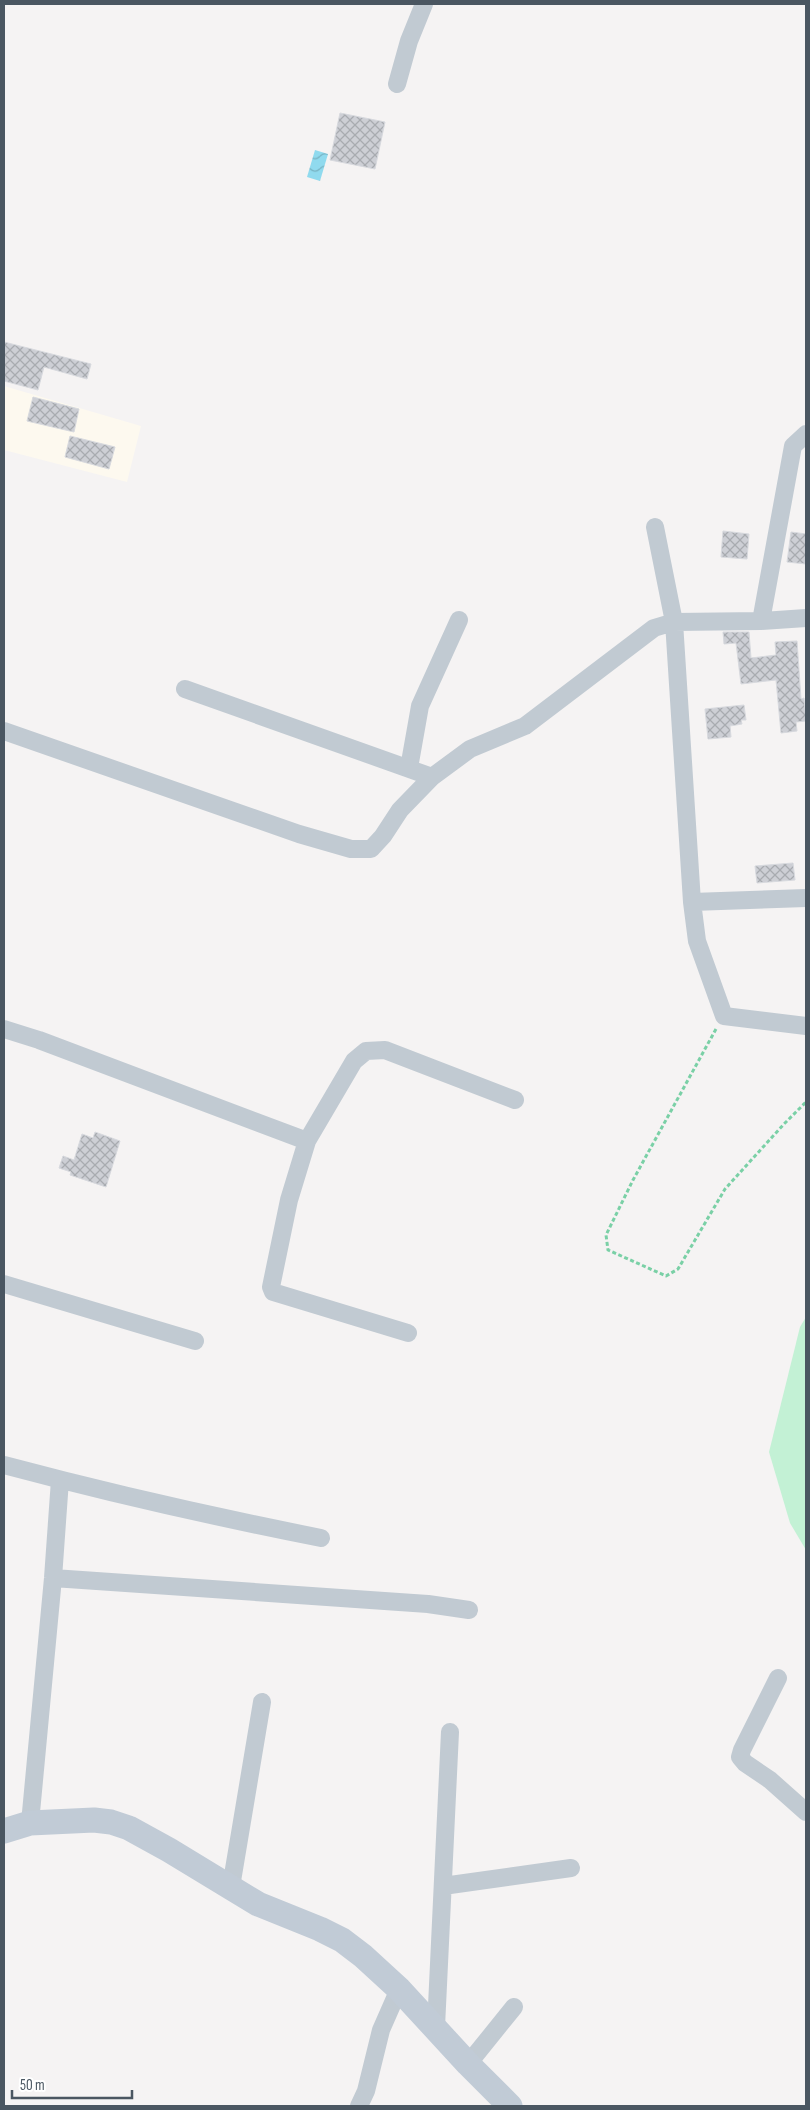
<svg xmlns="http://www.w3.org/2000/svg" width="810" height="2110" font-family="'Sofia Sans Condensed',sans-serif">
	<style>
		.commercial { fill: #fdf9ef }
		.grass { fill: #c3f1d5 }
		.water { fill: url(#water-waves) }
		.building { fill: url(#building-cross-hatch); stroke: #d7d9de }
		.lines { fill: none; stroke-linecap: round; stroke-linejoin: round }
		.path { stroke: #7ad0a6; stroke-width: 3; stroke-dasharray: 4 2.5; stroke-linecap: butt }
		.street { stroke: #c1cad2; stroke-width: 18 }
		.secondary { stroke: #c1cbd6; stroke-width: 25 }
	</style>
	<defs>
		<pattern id="water-waves" width="16" height="10" patternUnits="userSpaceOnUse" patternTransform="scale(1.25)"><rect width="16" height="10" fill="#90daee"/><path d="M0 5q4-4 8 0t8 0" fill="none" stroke="#78b4c4"/></pattern>
		<pattern id="building-cross-hatch" width="8" height="8" patternUnits="userSpaceOnUse" patternTransform="scale(1.25)"><rect width="8" height="8" fill="#cdcfd5"/><path d="M0 0l8 8M0 8l8-8" fill="none" stroke="#a8abb0"/></pattern>
	</defs>
	<rect width="100%" height="100%" fill="#f5f3f3"/>
	<path class="commercial" d="M4 386 141 426 127 482 4 450Z"/>
	<path class="grass" d="M806 1317V1550L790 1523 769 1452 800 1327Z"/>
	<path class="water" d="M315 150 328 154 320 181 307 177Z"/>
	<path class="building" d="M340 113 385 122 375 169 330 160Z
		M4 342 91 364 87 379 44 367 38 390 4 381Z
		M33 397 79 409 74 432 27 421Z
		M70 436 115 447 109 469 65 457Z
		M723 531 749 534 747 559 721 557Z
		M791 532 806 534V564L787 562Z
		M723 632H749L751 658 776 655 775 642 797 641 801 699 804 698 806 721 796 722 797 731 781 733 776 680 741 684 736 643 724 644Z
		M744 705 746 720H741L742 724 730 726 731 737 708 739 705 709Z
		M793 863 795 880 757 883 755 866Z
		M95 1132 120 1141 106 1187 70 1175 71 1172 59 1168 63 1156 74 1160 82 1134 93 1138Z"/>
	<g class="lines">
		<path class="path" d="M716 1029 633 1180 606 1235 608 1250 666 1276 678 1269 725 1189 784 1124 806 1102"/>
		<path class="street" d="M397 84 409 41 424 4
			M655 527 674 622 692 902 697 941 724 1016 806 1026
			M761 621 793 446 806 434
			M185 689 432 777
			M4 731 299 834 351 849H371L383 836 400 810 432 777 470 749 525 726 654 628 674 622 761 621 806 618
			M409 768 420 706 459 620
			M692 902 806 898
			M4 1029 39 1040 307 1141
			M4 1284 195 1341
			M408 1333 273 1292 271 1287 289 1200 307 1141 354 1061 366 1051 385 1050 515 1100
			M4 1465C109 1493 215 1517 321 1538
			M53 1578 428 1604 469 1610
			M778 1678 742 1750 740 1757 745 1763 770 1780 806 1812
			M30 1823 53 1578 60 1480
			M443 1886 571 1868
			M231 1887 262 1702
			M436 2027 450 1732
			M468 2064 514 2007
			M359 2106 366 2091 381 2030 399 1989"/>
		<path class="secondary" d="M4 1831 30 1823 94 1820 111 1822 129 1828 169 1850 258 1904 320 1929 342 1940 363 1956 399 1989 468 2064 510 2106"/>
	</g>
	<rect width="810" height="2110" fill="none" stroke="#4a5661" stroke-width="10"/>
	<path d="M12 2090v8h120v-8" fill="none" stroke="#4a5661" stroke-width="2.5"/>
	<text x="20" y="2090" font-size="15" fill="#4a5661" stroke="#ffffff" stroke-width="4" paint-order="stroke">50 m</text>
</svg>
